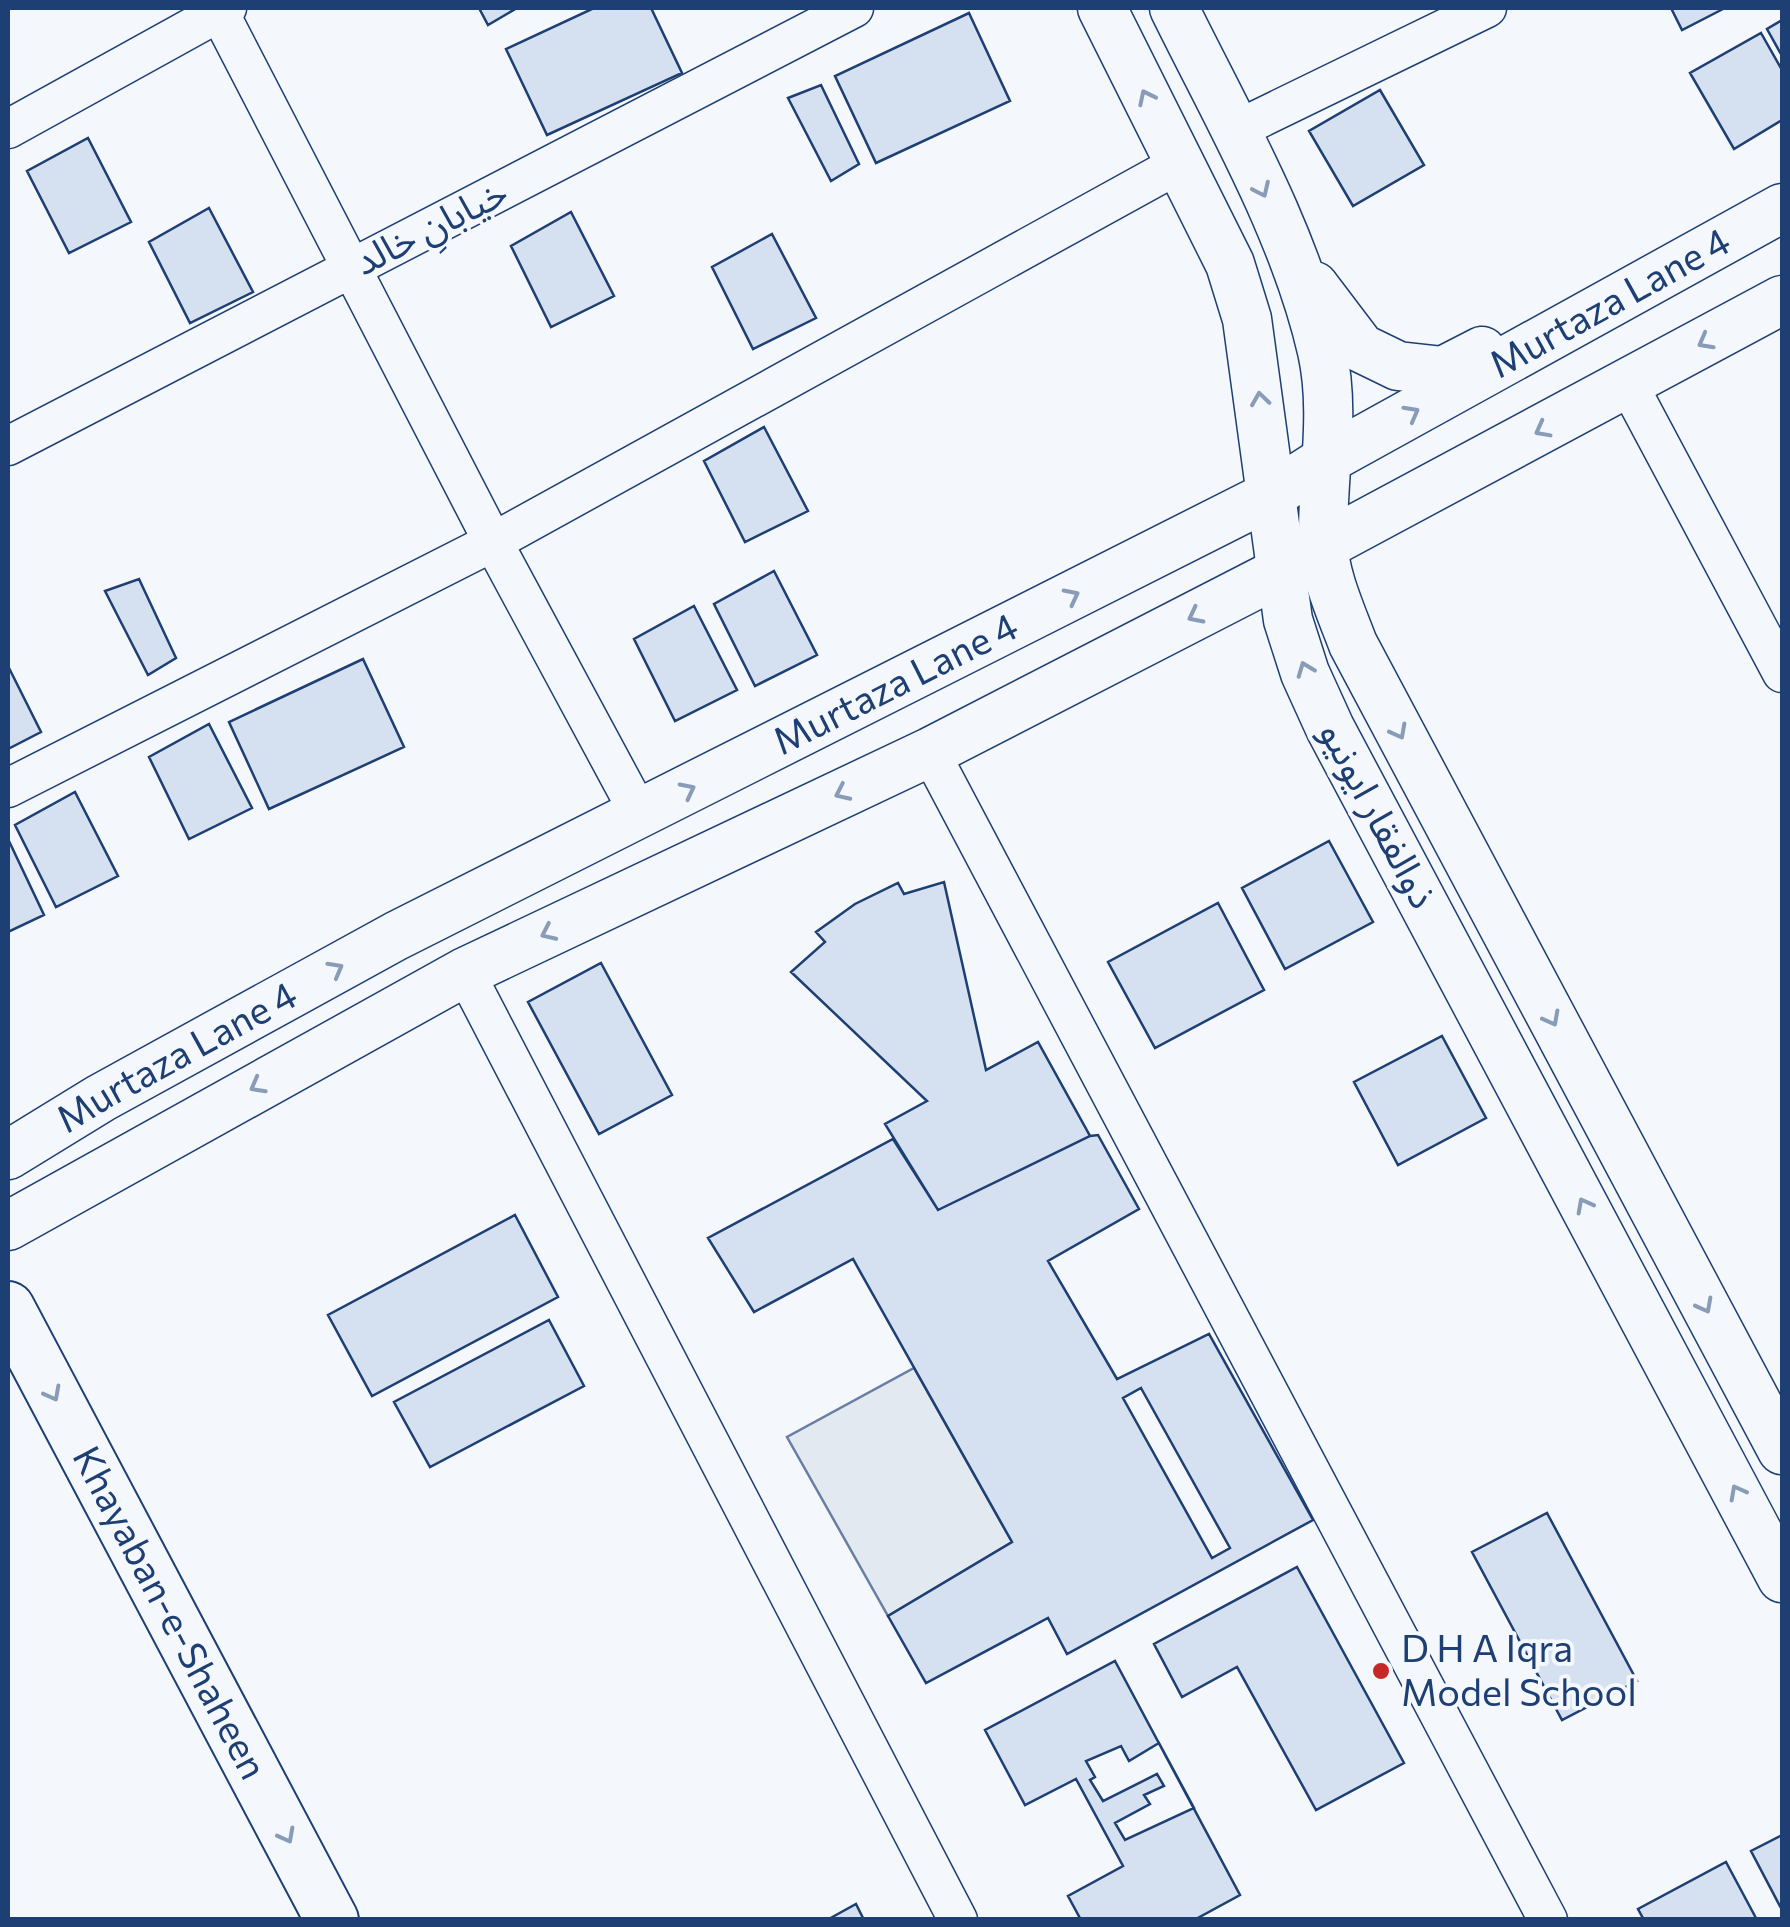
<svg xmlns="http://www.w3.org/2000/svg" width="1790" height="1927" font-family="Commissioner,'Noto Sans Arabic',sans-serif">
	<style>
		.green { fill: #e3e9f0; stroke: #687fa3; stroke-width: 2.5 }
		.building { fill: #d5e0f0; stroke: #1d3f73; stroke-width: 2.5; fill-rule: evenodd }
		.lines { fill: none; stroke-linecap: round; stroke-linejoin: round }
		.minor-casing { stroke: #1d3f73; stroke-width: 41 }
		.tertiary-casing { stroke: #1d3f73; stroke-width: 51 }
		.secondary-casing { stroke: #1d3f73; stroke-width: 56 }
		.minor { stroke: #f4f7fb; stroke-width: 38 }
		.tertiary { stroke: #f4f7fb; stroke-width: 48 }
		.secondary { stroke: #f4f7fb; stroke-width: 52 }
		.oneway { stroke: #889bb7 }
		.poi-dot { fill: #c62828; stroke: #f4f7fb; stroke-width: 4 }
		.labels { text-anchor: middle; stroke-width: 8; stroke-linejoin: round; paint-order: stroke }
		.street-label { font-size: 38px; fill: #1d3f73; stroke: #f4f7fb }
		.poi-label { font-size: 38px; fill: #1d3f73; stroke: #f4f7fb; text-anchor: start }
	</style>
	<rect width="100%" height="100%" fill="#f4f7fb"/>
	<path class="green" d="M914 1368 1012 1542 888 1616 787 1437Z"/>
	<path class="building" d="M479 8H517L488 25Z
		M594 8H651L682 73 547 135 506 49Z
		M1671 8H1725L1682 30Z
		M969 13 1010 101 876 163 835 76Z
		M1782 20V56L1767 29Z
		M1761 33 1782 70V120L1734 149 1690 73Z
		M821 85 859 164 831 181 788 98Z
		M1380 90 1424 165 1353 206 1309 131Z
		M88 138 131 222 69 253 27 171Z
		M209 208 253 292 190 323 149 242Z
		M571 212 614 296 551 327 511 246Z
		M772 234 816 318 753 349 712 267Z
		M764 427 808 511 745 542 704 461Z
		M774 571 817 655 755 686 714 604Z
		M139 579 176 658 148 675 105 591Z
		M694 606 737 690 675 721 634 639Z
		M363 659 404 747 269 809 229 722Z
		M8 666 41 732 8 749Z
		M209 724 252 808 189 839 149 757Z
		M75 792 118 876 56 907 15 825Z
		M8 839 44 915 8 932Z
		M1329 841 1373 922 1285 969 1242 888Z
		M944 882 986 1070 1038 1042 1090 1136 938 1210 885 1124 927 1101 791 972 825 942 816 932 855 904 898 883 904 894Z
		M1218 903 1264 990 1155 1048 1108 962Z
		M601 963 672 1095 599 1134 528 1002Z
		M1442 1036 1486 1118 1398 1165 1354 1082Z
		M1098 1135 1139 1209 1048 1261 1117 1379 1209 1334 1313 1520 1067 1654 1048 1618 926 1683 888 1616 1012 1542 853 1259 754 1312 708 1238 893 1139 938 1210 1090 1136ZM1141 1388 1230 1548 1212 1558 1123 1398Z
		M515 1215 558 1297 372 1396 328 1315Z
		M549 1320 584 1386 430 1467 394 1402Z
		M1547 1513 1637 1681 1562 1720 1472 1552Z
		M1297 1567 1404 1763 1316 1810 1237 1667 1182 1697 1154 1644Z
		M1115 1661 1240 1895 1194 1920H1081L1068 1896 1123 1866 1076 1779 1025 1805 985 1730Z
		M1159 1743 1194 1808 1125 1840 1115 1823 1150 1804 1144 1795 1164 1786 1157 1774 1103 1801 1090 1780 1095 1777 1086 1761 1121 1746 1129 1761Z
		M1782 1835V1910L1751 1851Z
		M1726 1862 1757 1920H1644L1638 1909Z
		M856 1904 864 1920H827Z"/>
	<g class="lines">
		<g class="minor-casing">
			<path id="minor" d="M217 8 493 542 640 815
				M8 129 227 8
				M1234 131 1487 8
				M1628 384 1782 673
				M8 446 854 8
				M930 752 1548 1920
				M8 788 493 542 1179 164
				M465 972 958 1920"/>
		</g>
		<g class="tertiary-casing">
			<g id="tertiary">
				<path d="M1102 8 1230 264 1247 319 1288 620 1305 673 1330 728 1782 1578"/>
				<path d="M1174 8C1228 118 1294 230 1322 351 1336 413 1322 478 1323 541 1324 575 1341 612 1353 644L1782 1450"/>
				<path d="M1314 286 1361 348 1398 366 1443 371 1482 351"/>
				<path id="s1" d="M8 1155 101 1098 396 936 1271 495 1326 460 1782 208"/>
				<path d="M8 1226 465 972 930 752 1282 571 1323 546 1782 300"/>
			</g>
		</g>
		<g class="secondary-casing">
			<g id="secondary">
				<path id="s2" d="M8 1308 332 1920"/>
			</g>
		</g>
		<use href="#minor" class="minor"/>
		<use href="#tertiary" class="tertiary"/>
		<use href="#secondary" class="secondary"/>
	</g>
	<defs><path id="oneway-chevron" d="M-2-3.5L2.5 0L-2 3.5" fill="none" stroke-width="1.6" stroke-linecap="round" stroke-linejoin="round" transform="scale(2.5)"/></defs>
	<g class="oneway">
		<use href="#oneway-chevron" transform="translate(1146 97) rotate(-116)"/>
		<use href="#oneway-chevron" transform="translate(1262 190) rotate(65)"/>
		<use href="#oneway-chevron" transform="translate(1705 342) rotate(151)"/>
		<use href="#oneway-chevron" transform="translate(1260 399) rotate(-98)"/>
		<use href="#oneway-chevron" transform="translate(1412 413) rotate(-29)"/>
		<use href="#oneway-chevron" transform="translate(1542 430) rotate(152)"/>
		<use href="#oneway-chevron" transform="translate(1072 596) rotate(-27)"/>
		<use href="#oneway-chevron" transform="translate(1195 616) rotate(153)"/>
		<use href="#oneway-chevron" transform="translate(1305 669) rotate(-111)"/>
		<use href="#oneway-chevron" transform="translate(1399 732) rotate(62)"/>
		<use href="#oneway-chevron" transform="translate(688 790) rotate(-27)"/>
		<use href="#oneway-chevron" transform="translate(842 793) rotate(155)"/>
		<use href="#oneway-chevron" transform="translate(548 933) rotate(155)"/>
		<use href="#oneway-chevron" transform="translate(336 969) rotate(-29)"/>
		<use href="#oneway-chevron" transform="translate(1552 1019) rotate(62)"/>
		<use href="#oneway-chevron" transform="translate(257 1086) rotate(151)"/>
		<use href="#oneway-chevron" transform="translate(1584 1205) rotate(-118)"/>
		<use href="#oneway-chevron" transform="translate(1705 1306) rotate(62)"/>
		<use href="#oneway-chevron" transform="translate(53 1394) rotate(62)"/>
		<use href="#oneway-chevron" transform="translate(1737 1492) rotate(-118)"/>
		<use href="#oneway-chevron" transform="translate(287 1836) rotate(62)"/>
	</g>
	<circle class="poi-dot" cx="1381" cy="1671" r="10"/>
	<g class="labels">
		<g class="street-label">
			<text transform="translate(431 227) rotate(-27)" y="13">خیابانِ خالد</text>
			<text dy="13" stroke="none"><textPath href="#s1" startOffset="1815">Murtaza Lane 4</textPath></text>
			<text dy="13" stroke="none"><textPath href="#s1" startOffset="1005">Murtaza Lane 4</textPath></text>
			<text transform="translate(1378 815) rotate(62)" y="13">ذوالفقار ایونیو</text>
			<text dy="13" stroke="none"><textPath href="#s1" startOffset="195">Murtaza Lane 4</textPath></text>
			<text dy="13" stroke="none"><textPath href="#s2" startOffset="345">Khayaban-e-Shaheen</textPath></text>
		</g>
		<g class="poi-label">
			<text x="1401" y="1662">D H A Iqra<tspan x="1401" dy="44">Model School</tspan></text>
		</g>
	</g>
	<rect width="1790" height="1927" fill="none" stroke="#1d3f73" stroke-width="20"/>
</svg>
